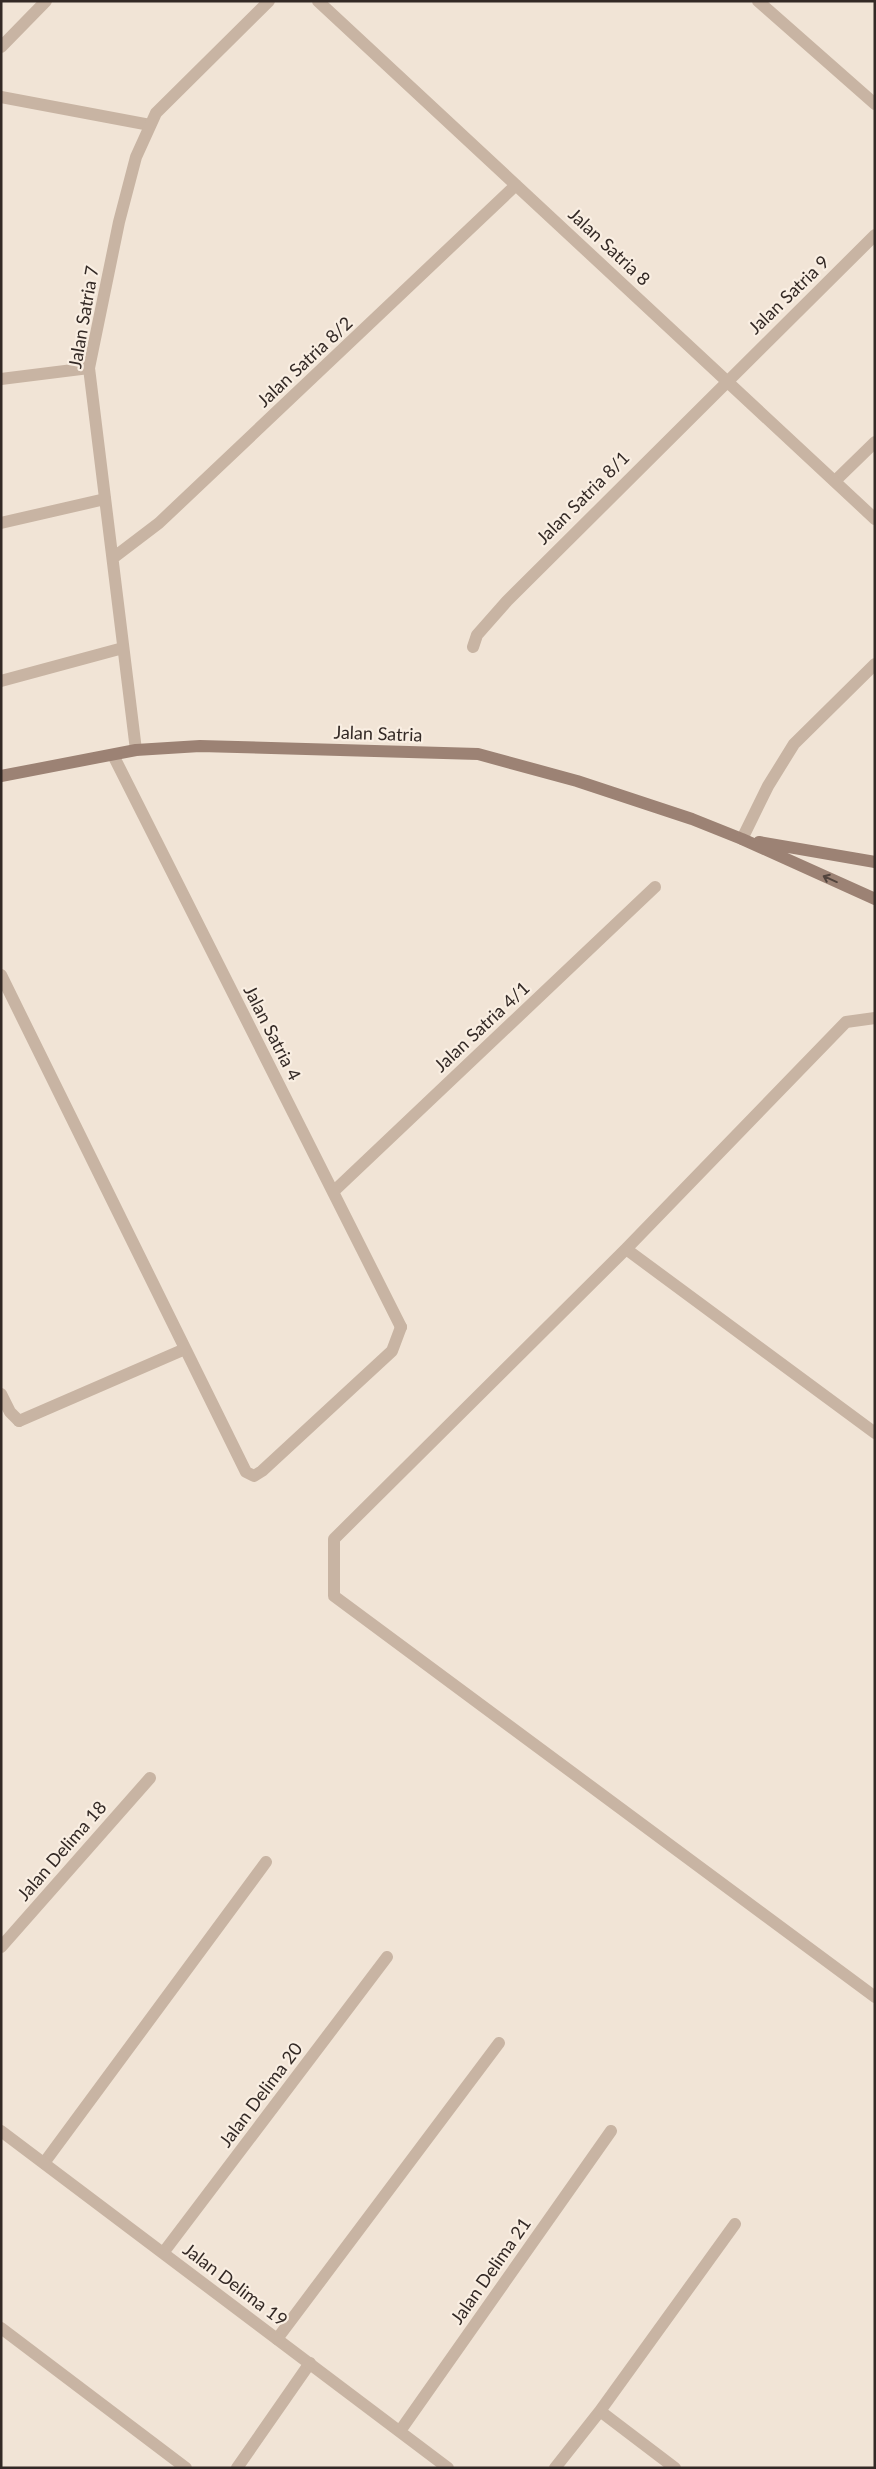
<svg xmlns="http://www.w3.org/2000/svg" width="876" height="2469" font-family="Lato,sans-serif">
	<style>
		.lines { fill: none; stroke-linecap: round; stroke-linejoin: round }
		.lane { stroke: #c8b4a3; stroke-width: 12 }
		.street { stroke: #c8b4a3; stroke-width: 12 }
		.secondary { stroke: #9c8274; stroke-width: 12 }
		.oneway { stroke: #52443d }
		.labels { text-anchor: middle; stroke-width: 4.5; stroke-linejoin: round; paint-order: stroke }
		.street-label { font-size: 18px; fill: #332925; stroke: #f9eee2 }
	</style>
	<rect width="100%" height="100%" fill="#f1e4d6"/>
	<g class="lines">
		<path class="lane" d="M1 47 46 1
			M1 97 150 125
			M835 481 875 442
			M1 523 105 499
			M1 975 246 1472 254 1476 262 1471 392 1351 401 1327
			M19 1421 185 1349
			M44 2163 266 1862
			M1 2328 186 2468
			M277 2339 499 2043
			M600 2411 735 2224
			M237 2468 310 2363
			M555 2468 600 2411 675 2468"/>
		<path class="street" d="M318 1 875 519
			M758 1 875 104
			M1 379 89 368
			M113 558 159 523 516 185
			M473 647 477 635 507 601 875 235
			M1 681 123 648
			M136 750 89 368 119 222 136 157 156 113 269 1
			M113 755 401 1327
			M742 839 768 786 794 744 875 664
			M875 1018 846 1022 626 1249 334 1539V1596L875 1997
			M333 1192 655 887
			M626 1249 875 1433
			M1 1394 10 1412 19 1421
			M1 1947 150 1778
			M1 2131 448 2468
			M163 2253 387 1957
			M400 2431 611 2131"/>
		<path class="secondary" d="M1 776 136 750 200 746 478 754 577 781 692 819 742 839 875 899
			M759 842 875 862"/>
	</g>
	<defs><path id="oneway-shaft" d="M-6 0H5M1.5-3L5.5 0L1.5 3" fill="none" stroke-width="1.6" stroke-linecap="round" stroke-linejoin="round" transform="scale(1.25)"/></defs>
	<use class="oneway" href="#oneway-shaft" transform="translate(830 879) rotate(-156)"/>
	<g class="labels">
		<g class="street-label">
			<text transform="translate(609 247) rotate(43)" y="6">Jalan Satria 8</text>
			<text transform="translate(789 295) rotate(-44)" y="6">Jalan Satria 9</text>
			<text transform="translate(84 317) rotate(-80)" y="6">Jalan Satria 7</text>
			<text transform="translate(305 362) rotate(-43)" y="6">Jalan Satria 8/2</text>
			<text transform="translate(583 498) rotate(-45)" y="6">Jalan Satria 8/1</text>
			<text transform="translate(378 734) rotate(2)" y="6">Jalan Satria</text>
			<text transform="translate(482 1027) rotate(-43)" y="6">Jalan Satria 4/1</text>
			<text transform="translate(272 1033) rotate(63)" y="6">Jalan Satria 4</text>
			<text transform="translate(62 1851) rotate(-49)" y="6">Jalan Delima 18</text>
			<text transform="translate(261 2095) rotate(-53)" y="6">Jalan Delima 20</text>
			<text transform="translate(491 2271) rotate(-55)" y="6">Jalan Delima 21</text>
			<text transform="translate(235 2285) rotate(37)" y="6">Jalan Delima 19</text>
		</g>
	</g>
	<rect width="876" height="2469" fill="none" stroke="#332925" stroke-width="5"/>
</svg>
